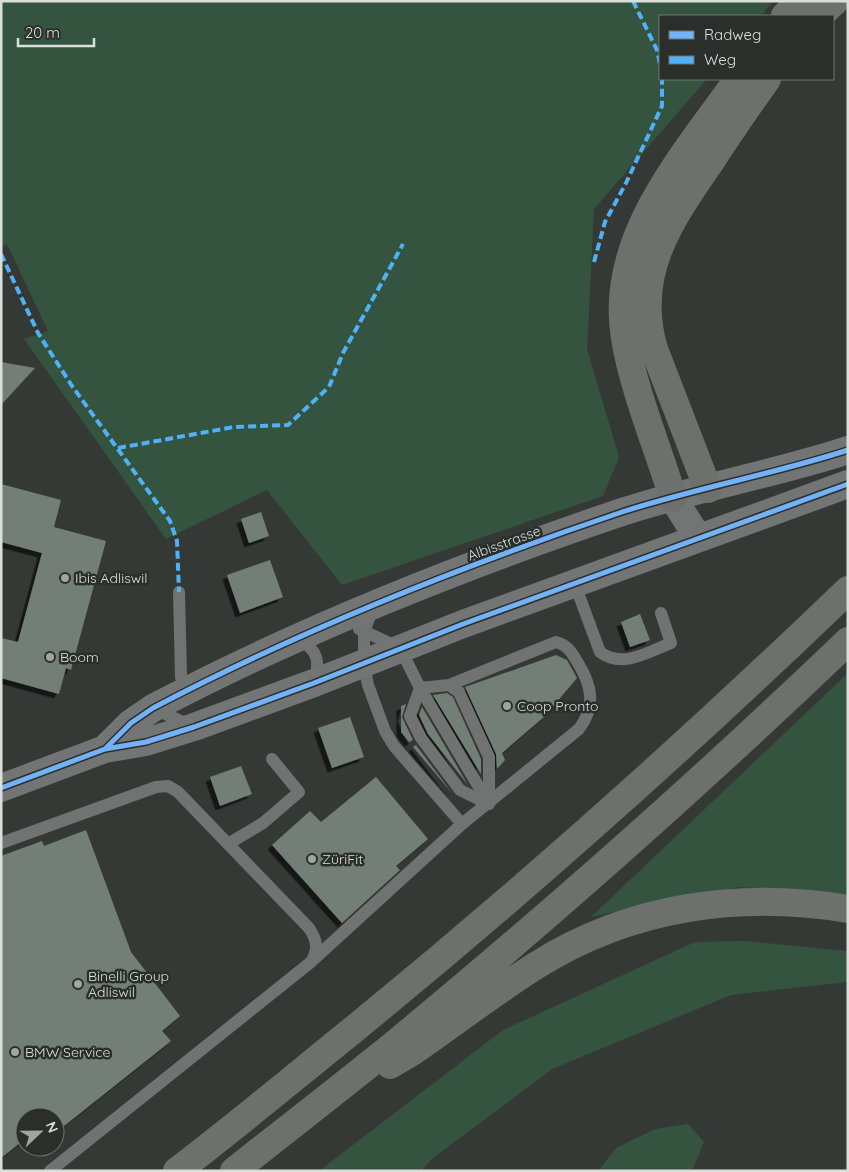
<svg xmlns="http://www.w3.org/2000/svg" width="849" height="1172" font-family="Quicksand,sans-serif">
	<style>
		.green { fill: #35543f }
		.building { fill: #737f76; filter: url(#shadow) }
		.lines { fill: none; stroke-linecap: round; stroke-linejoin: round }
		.lane { stroke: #717372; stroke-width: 12 }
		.secondary { stroke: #737574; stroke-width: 28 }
		.highway { stroke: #6e706e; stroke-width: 28 }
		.quiet { stroke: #4fb1f8; stroke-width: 4; stroke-dasharray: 8 4; stroke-linecap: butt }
		.cycleway-casing { stroke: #2a2f2b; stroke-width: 8 }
		.cycleway { stroke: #73b2f8; stroke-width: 5 }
		.poi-dot { fill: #a1a5a2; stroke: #2a2f2b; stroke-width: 2 }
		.labels { text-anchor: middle; stroke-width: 5; stroke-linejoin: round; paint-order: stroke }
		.street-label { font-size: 14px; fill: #dbdfdc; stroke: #2a2f2b }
		.poi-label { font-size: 14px; fill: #dbdfdc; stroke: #2a2f2b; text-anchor: start }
	</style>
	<defs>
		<filter id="shadow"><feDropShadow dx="-4.5" dy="4.5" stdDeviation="0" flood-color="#0009"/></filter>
	</defs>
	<rect width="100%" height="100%" fill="#353936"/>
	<path class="green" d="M1 1H773L761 16H660V79H707L594 209 587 349 619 457 603 496 342 585 267 490 166 539 24 339 48 331 7 244 1 247Z
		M848 673V896L740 887 591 917Z
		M743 941 848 951V982L731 995 552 1069 433 1158 421 1171H319L503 1030 695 942Z
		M688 1124 704 1142 692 1171H598L616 1148 655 1129Z"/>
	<path class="building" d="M1 362 35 368 1 405Z
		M1 484 61 500 54 527 106 541 71 670 66 668 59 694 1 678V638L18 642 42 553 1 542Z
		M261 512 269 536 249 543 241 519Z
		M270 560 283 597 240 613 227 575Z
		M640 614 650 640 630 647 621 622Z
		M556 655 567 660 577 678 545 716 502 753 505 760 497 769 496 754 465 687Z
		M447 693 453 697 481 759V774L433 695Z
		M406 704 402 717 413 740 409 742 401 732V706Z
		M422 707 468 785 428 734 419 715Z
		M350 717 364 757 332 768 318 728Z
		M416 745 452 793 413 747Z
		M241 766 252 794 220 806 210 777Z
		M376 777 428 839 396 866 400 870 342 923 272 845 310 811 321 822Z
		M86 830 131 952 180 1016 162 1031 171 1041 64 1126 57 1117H25V1139L1 1158V856L42 841 44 846Z"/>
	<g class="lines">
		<path class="lane" d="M574 582 600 652C622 669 648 652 671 643L661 613
			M179 592 181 677
			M373 608 364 632V664L368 685 385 731 394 746 462 824 579 729C596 706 592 686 578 663 572 653 568 645 556 642L449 685 420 688
			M359 629 400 648 420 688 489 804
			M298 639C319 650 320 662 314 683
			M449 685 459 692 489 757V804
			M420 688 410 716 421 738 460 790 488 804
			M153 708 189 725
			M1 843 156 787 168 786 178 792 309 928C317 940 319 949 311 962L50 1171
			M228 844 263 823 299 792 272 759
			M313 960 462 824"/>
		<path class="secondary" d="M673 498 698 538
			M105 749 131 723 153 708C303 629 462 566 622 512 696 488 774 474 848 450
			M1 788 105 749 146 742 194 727 314 683 463 624 848 484"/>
		<path class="highway" d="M785 16 800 1
			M819 16 835 1
			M708 489 654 349C632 275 669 222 709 164 728 135 747 107 767 79
			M673 498C658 448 633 389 625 338 608 238 685 155 738 79
			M390 1065 412 1052C454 1023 494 992 537 965 631 906 740 891 848 909
			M177 1171C235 1127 291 1080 348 1034 521 893 687 745 848 590
			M234 1171C288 1128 343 1086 397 1042 552 914 703 780 848 641"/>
		<path class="quiet" d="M633 1 657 50 660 64
			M1 254 38 333 72 386 170 521 177 541 179 592
			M594 262 605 222 626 183 662 106V79
			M118 448 234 427 288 425 329 387 343 353 403 244"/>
		<g class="cycleway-casing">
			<path id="cycleway" d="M105 749 131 723 153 708C303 629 462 566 622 512 696 488 774 474 848 450
				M1 788 105 749 146 742 194 727 314 683 463 624 848 484"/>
		</g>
		<use href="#cycleway" class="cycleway"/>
	</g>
	<g class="poi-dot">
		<circle cx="65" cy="578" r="5"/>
		<circle cx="50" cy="657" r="5"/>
		<circle cx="507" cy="706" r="5"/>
		<circle cx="312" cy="859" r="5"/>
		<circle cx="78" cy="984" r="5"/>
		<circle cx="15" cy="1052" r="5"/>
	</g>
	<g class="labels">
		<g class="street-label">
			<text transform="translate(504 543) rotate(-20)" y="5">Albisstrasse</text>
		</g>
		<g class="poi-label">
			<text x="75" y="583">Ibis Adliswil</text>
			<text x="60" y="662">Boom</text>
			<text x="517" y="711">Coop Pronto</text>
			<text x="322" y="864">ZüriFit</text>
			<text x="88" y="981">Binelli Group<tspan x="88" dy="16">Adliswil</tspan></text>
			<text x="25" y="1057">BMW Service</text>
		</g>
	</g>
	<rect width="849" height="1172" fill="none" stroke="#dbdfdc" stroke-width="5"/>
	<rect x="659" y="15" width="175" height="65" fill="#2a2f2b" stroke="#717572"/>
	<rect x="669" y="31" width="25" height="8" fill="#73b2f8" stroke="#717572"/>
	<text x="704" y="40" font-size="15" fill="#dbdfdc">Radweg</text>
	<rect x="669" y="56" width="25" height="8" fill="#4fb1f8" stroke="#717572"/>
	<text x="704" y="65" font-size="15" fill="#dbdfdc">Weg</text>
	<g transform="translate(40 1132) rotate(68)"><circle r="24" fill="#2a2f2b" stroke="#717572"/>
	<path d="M0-4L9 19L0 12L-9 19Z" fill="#a1a5a2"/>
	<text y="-8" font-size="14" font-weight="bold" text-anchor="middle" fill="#dbdfdc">N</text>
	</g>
	<path d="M18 38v8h76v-8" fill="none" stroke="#dbdfdc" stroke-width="2.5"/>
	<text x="25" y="38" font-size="15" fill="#dbdfdc" stroke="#2a2f2b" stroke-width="4" paint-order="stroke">20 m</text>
</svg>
